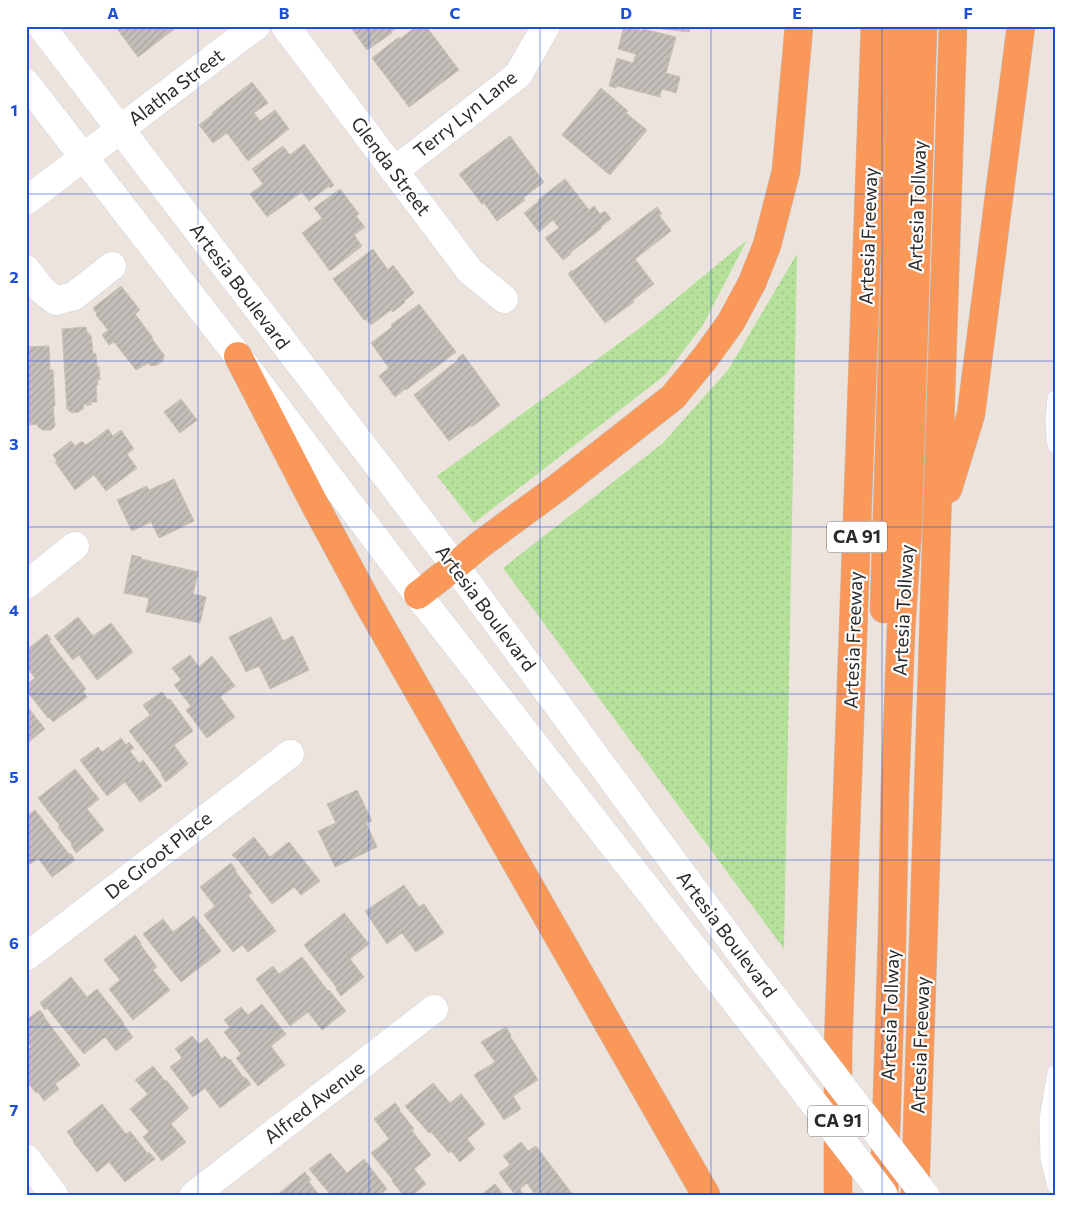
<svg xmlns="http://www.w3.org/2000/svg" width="1081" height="1221" font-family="Commissioner,sans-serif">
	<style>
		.grass { fill: url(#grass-dots) }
		.building { fill: url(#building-hatch); stroke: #c7c0b6 }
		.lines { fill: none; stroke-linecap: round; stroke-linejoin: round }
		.lane-casing { stroke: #d2d5e2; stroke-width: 16 }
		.street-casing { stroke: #d2d5e2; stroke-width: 29 }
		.secondary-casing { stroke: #d2d5e2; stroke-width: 29 }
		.highway-casing { stroke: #c3c3c3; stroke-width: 29 }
		.lane { stroke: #fff; stroke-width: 15 }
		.street { stroke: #fff; stroke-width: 28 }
		.secondary { stroke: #fff; stroke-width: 28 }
		.highway { stroke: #fa9859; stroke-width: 28 }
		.secondary-bridge-casing { stroke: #d2d5e2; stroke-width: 29; stroke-linecap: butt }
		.secondary-bridge { stroke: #fff; stroke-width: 28 }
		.grid { fill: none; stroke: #1d4ed8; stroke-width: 1; stroke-opacity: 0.55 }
		.labels { text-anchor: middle; stroke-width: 4.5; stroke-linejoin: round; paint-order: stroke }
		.shield { fill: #fff; stroke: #6a6a6a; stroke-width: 1 }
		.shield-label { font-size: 18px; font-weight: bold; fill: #2a2a2a }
		.street-label { font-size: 19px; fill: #2a2a2a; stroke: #fff }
		.neatline { fill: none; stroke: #1d4ed8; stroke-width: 2 }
		.grid-label { font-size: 16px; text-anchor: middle; font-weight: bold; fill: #1d4ed8 }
	</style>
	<defs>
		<pattern id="grass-dots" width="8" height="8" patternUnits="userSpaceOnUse" patternTransform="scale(1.25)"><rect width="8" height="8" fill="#b5e19a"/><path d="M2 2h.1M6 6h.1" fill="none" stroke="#9cc185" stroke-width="1.8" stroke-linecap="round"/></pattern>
		<pattern id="building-hatch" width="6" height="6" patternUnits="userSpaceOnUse" patternTransform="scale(1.25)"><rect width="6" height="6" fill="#c4beb9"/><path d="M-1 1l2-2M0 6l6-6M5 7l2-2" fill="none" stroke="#a9a39f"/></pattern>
	</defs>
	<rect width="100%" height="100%" fill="#ece4dc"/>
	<path class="grass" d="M747 240 703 325 665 375 474 523 437 476 644 325Z
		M797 254 784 949 503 568 663 443 728 370Z"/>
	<path class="building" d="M115 26H178L138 57Z
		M350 26H399L391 32 392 33 367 50Z
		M417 26H426L459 70 409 107 372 58 399 37 400 39Z
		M624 26 643 31V29L676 37 666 73 680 77 676 93 662 89 660 97 617 86 616 88 609 86 617 58 633 63 636 54 618 49Z
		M662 26H690L689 32 662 29Z
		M252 82 268 103 254 113 260 121 275 110 289 129 248 161 227 133 213 143 199 125 213 114 212 113Z
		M601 88 628 111 626 113 647 130 610 175 562 135Z
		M510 136 544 182 523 198 525 200 497 221 484 203 482 204 459 174Z
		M304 144 334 185 330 188 329 186 309 201 302 192 267 217 250 194 263 184 252 169 283 146 290 155Z
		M565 179 589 210 594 206 600 214 605 211 611 219 601 227 602 228 570 253 571 254 563 260 545 238 559 228 553 220 539 232 524 213 539 201 538 200Z
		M340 189 359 214 356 216 365 227 354 235 362 246 330 271 302 233 322 218 314 208Z
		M657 207 662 214 659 215 671 231 635 259 654 284 633 300 634 302 605 323 568 274 572 270 573 271Z
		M373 249 388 270 393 265 414 293 404 301 405 302 393 312 391 310 371 325 366 319 364 320 333 279Z
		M121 286 140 310 135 314 153 338 152 339 164 355 163 361 157 365 151 366 148 363 136 370 114 342 109 345 102 335 108 330 96 315 97 314 93 308Z
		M419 304 456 352 406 390 405 389 395 397 379 376 389 368 371 343 392 327 391 325Z
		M86 327 87 333H89V335H91L93 353 96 354 97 367H99L100 380H97L98 385H96L97 402H91V405H86L85 404H83L84 408 79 412 72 413 67 409 62 329Z
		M49 346 50 370H53L55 406H53L55 426 51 430H42L38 427 37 424 29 425V423H26V347Z
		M463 354 500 405 472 427 471 425 449 441 414 395 458 360 457 359Z
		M181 399 197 420 180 433 164 412Z
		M108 429 113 436 121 430 134 449 127 454 137 468 106 491 94 475 75 490 55 462 57 461 53 455 71 441 75 446 82 441 86 445Z
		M174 479 194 521 159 538 151 522 132 531 117 500 147 486 149 490Z
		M132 555 141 557V559L198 572 193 594 206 597 200 623 146 612 149 598 124 593Z
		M78 617 93 636 111 623 133 652 97 680 79 655 73 660 54 636Z
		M271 617 283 641 293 636 309 670 270 689 259 666 246 672 229 637Z
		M47 634 51 640 49 641 86 689 83 691 87 697 53 722 49 717 48 718 26 690V685L35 678 26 666V650Z
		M190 655 199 667 212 656 235 686 220 697 235 717 207 738 186 710 191 706 174 685 181 680 172 668Z
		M162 692 168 700 170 699 193 731 174 745 188 764 166 782 161 775 162 774 129 731 150 715 143 705Z
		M26 705 45 729 26 744Z
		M121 738 126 745 129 742 134 748 130 751 139 763 143 760 162 786 140 802 125 782 107 796 80 760 98 747 102 752Z
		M75 769 99 799 87 809 104 830 76 853 71 845 72 844 58 827 60 826 38 798Z
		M357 790 372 821 366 823 377 847 335 867 318 831 336 823 327 804Z
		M35 810 69 854 70 853 75 860 52 877 38 858 26 867V817Z
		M254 837 270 857 289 842 320 881 301 895 294 887 272 904 238 860 232 855Z
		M231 863 236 870 235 871 252 893 248 895 276 931 248 952 242 945 233 952 204 915 215 906 200 887Z
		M404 885 419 907 424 904 444 933 416 952 402 933 387 944 365 911Z
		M344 913 369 944 350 959 364 977 341 996 336 989 337 988 304 945Z
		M194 916 221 951 181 982 143 934 163 919 173 932Z
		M135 935 141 943 140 944 157 967 153 970 170 990 133 1020 109 989 120 980 104 960Z
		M302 957 328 991 329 990 346 1011 322 1030 308 1012 290 1026 256 979 273 966 279 974Z
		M71 977 87 997 97 989 124 1023 123 1024 133 1037 116 1051 105 1037 84 1054 47 1008 45 1010 40 1003Z
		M262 1004 286 1034 271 1046 285 1065 258 1086 236 1058 241 1054 224 1032 230 1027 224 1020 241 1007 248 1015Z
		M40 1010 45 1017H44L80 1065 55 1084 59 1089 44 1101 38 1092 36 1093 26 1080V1051L31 1047 26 1040V1020Z
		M506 1027 511 1035 510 1036 538 1080 513 1096 521 1109 504 1120 474 1075 495 1062 481 1042Z
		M192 1036 199 1044 207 1038 222 1059 225 1056 229 1060 230 1059 244 1078 245 1077 251 1084 220 1108 205 1088 193 1097 170 1067 182 1058 175 1049Z
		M153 1066 165 1081 166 1080 189 1108 171 1124 186 1142 162 1161 143 1137 149 1132 130 1109 148 1094 135 1080Z
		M433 1083 450 1103 461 1094 485 1124 467 1139 475 1149 460 1162 451 1151 449 1153 431 1132 429 1133 405 1106Z
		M395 1103 400 1109 399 1110 414 1129 412 1131 431 1155 414 1169 426 1184 413 1195H403L392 1181 393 1180 371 1153 389 1139 374 1119Z
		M102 1104 126 1134 130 1131 148 1154 149 1152 155 1159 125 1182 109 1162 97 1172 73 1142 74 1141 67 1132Z
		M521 1142 528 1151 536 1146 573 1195H535L527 1183 520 1189 524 1195H515L499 1173 510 1165 503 1156Z
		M330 1153 347 1173 364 1159 387 1189 379 1195H333L332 1193 330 1194 309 1169Z
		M305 1172 311 1180 309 1182 319 1195H277Z
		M495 1184 504 1195H481Z"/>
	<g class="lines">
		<g class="lane-casing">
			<path id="lane" d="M1055 398 1053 421 1055 445
				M1055 1073 1047 1119 1048 1159 1055 1186"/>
		</g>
		<g class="street-casing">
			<path id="street" d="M285 26 470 271 504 299
				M394 171 518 75 546 26
				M26 201 256 26
				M26 269 42 290 56 301 74 296 112 266
				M26 585 75 546
				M26 957 290 754
				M26 1158 54 1195
				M194 1195 434 1009"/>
		</g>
		<g class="secondary-casing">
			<path id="secondary" d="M41 26 455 566 759 978
				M26 83 238 356 418 595 756 1028"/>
		</g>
		<g class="highway-casing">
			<path id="highway" d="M238 356 315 505 369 605 706 1195
				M948 489 971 414 1021 26
				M418 595 455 566 481 544 557 488 673 397 705 358 731 322 752 283 767 245 786 171 799 26
				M884 609 903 26
				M838 1195V1048L875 26
				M884 1195 892 940 895 789 901 630 908 525 923 26
				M915 1195 953 26"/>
		</g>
		<use href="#lane" class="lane"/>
		<use href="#street" class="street"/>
		<use href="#secondary" class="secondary"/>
		<use href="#highway" class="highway"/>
		<g class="secondary-bridge-casing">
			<path id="secondary-bridge" d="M759 978 925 1195
				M756 1028 884 1195"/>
		</g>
		<use href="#secondary-bridge" class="secondary-bridge"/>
	</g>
	<path class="grid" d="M198 26V1195M369 26V1195M540 26V1195M711 26V1195M882 26V1195M26 194H1055M26 361H1055M26 527H1055M26 694H1055M26 860H1055M26 1027H1055"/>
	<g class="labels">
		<g class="shield">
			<rect x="827" y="521.5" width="60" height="31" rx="4"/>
			<rect x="808" y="1105.5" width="60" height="31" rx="4"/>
		</g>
		<g class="shield-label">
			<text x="857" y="543">CA 91</text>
			<text x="838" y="1127">CA 91</text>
		</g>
		<g class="street-label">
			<text transform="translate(176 87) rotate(-37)" y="7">Alatha Street</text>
			<text transform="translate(465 114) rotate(-39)" y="7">Terry Lyn Lane</text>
			<text transform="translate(391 166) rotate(53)" y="7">Glenda Street</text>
			<text transform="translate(917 206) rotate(-88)" y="7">Artesia Tollway</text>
			<text transform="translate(868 236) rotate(-88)" y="7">Artesia Freeway</text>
			<text transform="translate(240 286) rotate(53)" y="7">Artesia Boulevard</text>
			<text transform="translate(486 608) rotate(53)" y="7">Artesia Boulevard</text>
			<text transform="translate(903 610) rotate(-87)" y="7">Artesia Tollway</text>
			<text transform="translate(853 640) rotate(-88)" y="7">Artesia Freeway</text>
			<text transform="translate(158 855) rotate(-38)" y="7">De Groot Place</text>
			<text transform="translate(727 934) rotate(53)" y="7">Artesia Boulevard</text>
			<text transform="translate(890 1015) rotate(-88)" y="7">Artesia Tollway</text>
			<text transform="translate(920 1045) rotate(-88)" y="7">Artesia Freeway</text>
			<text transform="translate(314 1102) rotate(-38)" y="7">Alfred Avenue</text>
		</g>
	</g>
	<rect width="1081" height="1221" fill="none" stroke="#ffffff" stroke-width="55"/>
	<rect x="28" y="28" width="1026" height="1166" class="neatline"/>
	<g class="grid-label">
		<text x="113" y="19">A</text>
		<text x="284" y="19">B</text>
		<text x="455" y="19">C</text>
		<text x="626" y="19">D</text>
		<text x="797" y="19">E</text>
		<text x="968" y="19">F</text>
		<text x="14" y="116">1</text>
		<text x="14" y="283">2</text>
		<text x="14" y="450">3</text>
		<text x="14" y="616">4</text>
		<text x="14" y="783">5</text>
		<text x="14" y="949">6</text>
		<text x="14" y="1116">7</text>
	</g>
</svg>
